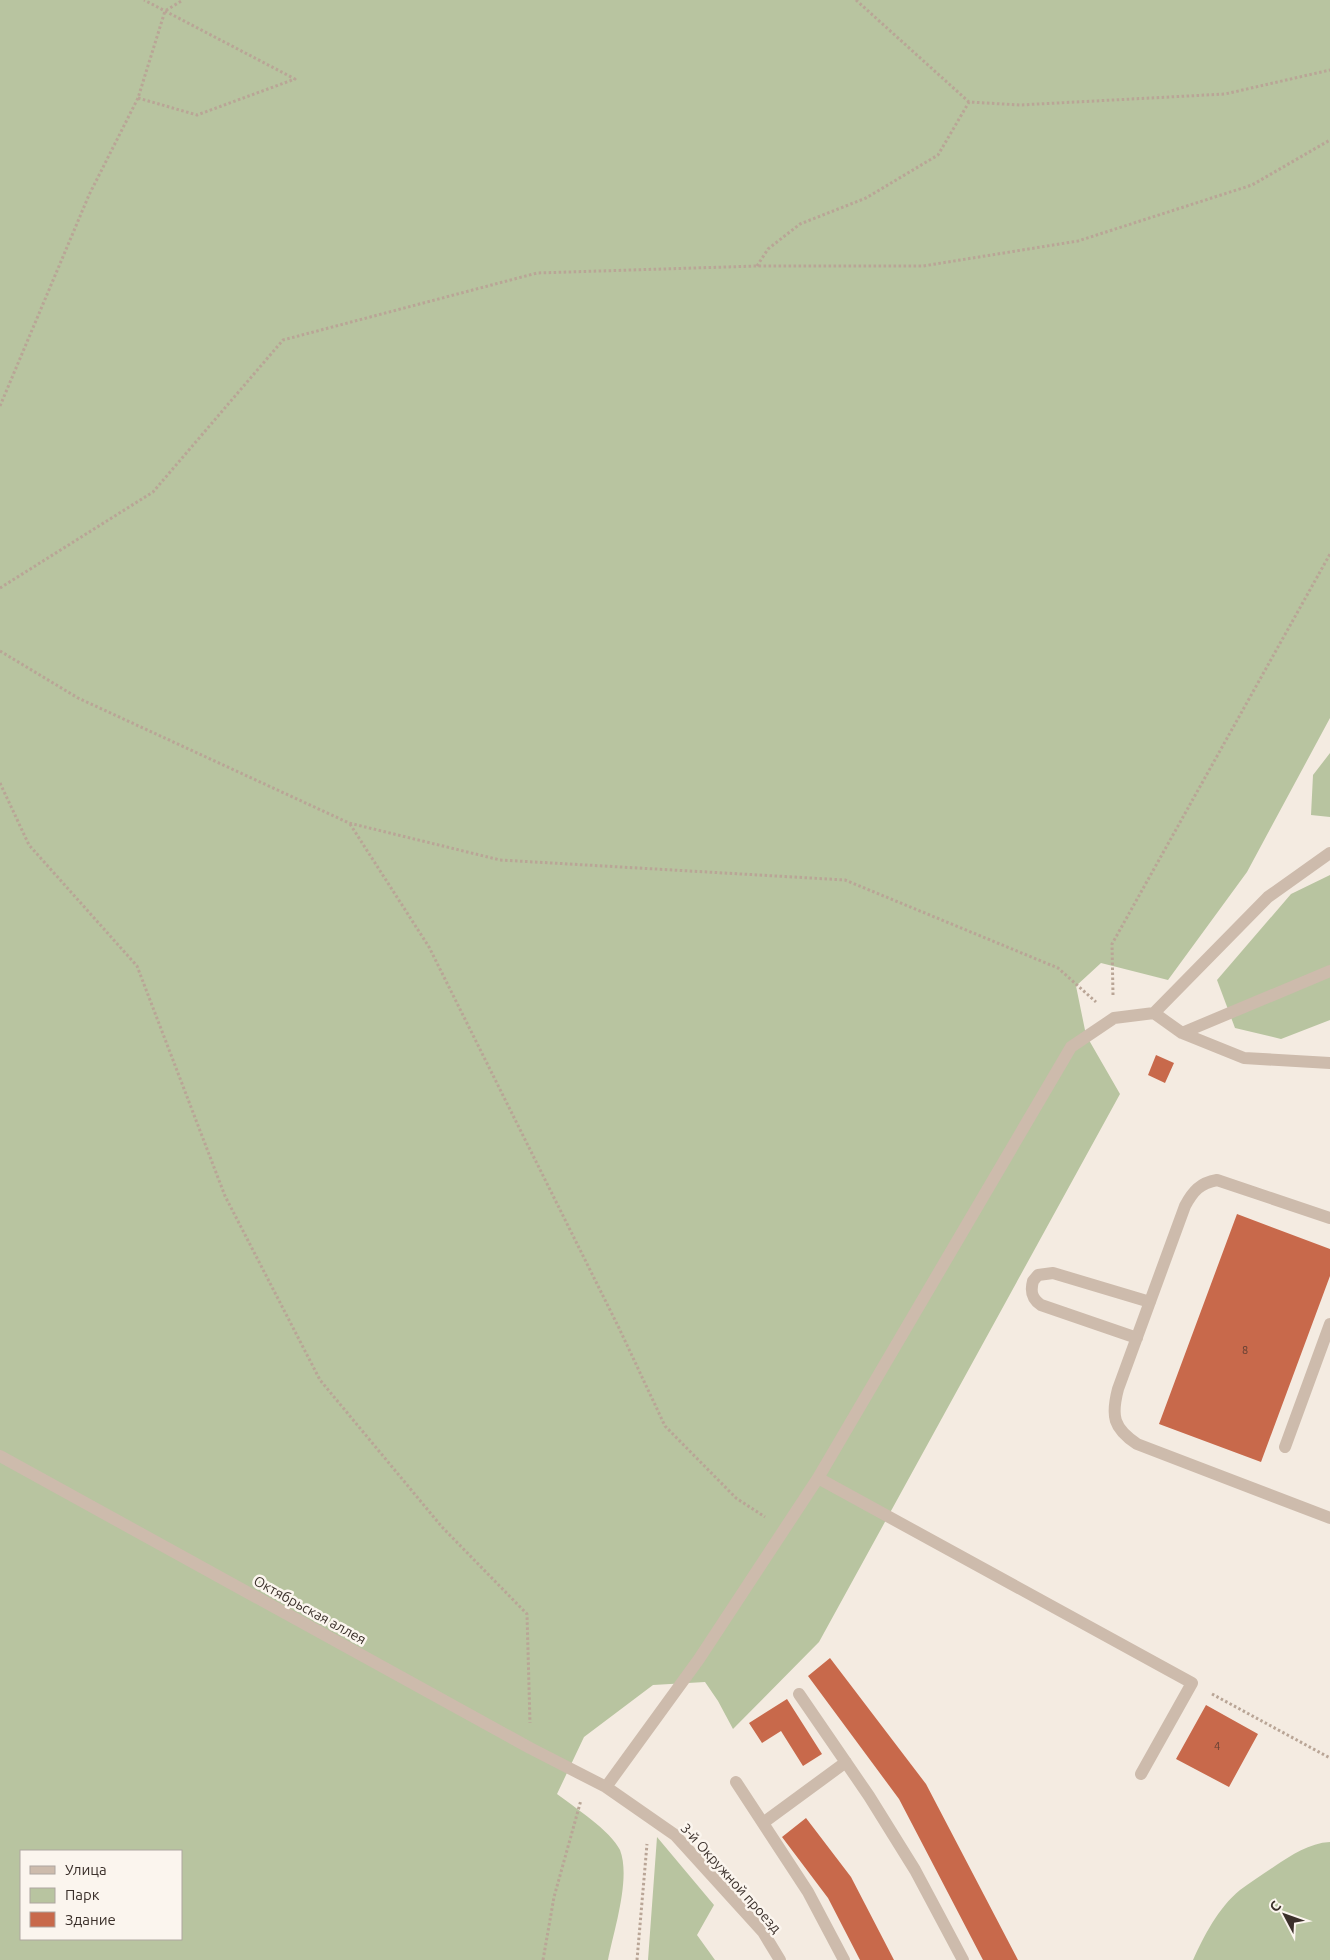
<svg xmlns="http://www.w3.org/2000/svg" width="1330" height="1960" font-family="Ubuntu,sans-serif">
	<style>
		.green { fill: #b8c4a0; fill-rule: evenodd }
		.building { fill: #c8694b }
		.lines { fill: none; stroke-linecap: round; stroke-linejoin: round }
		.path { stroke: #b9a596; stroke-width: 3; stroke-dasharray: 2.5 2.5; stroke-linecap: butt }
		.minor { stroke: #cdbbac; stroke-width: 12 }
		.labels { text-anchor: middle; stroke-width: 5; stroke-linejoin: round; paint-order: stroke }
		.number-label { font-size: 11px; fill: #5e3e33 }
		.street-label { font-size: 14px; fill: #3b302b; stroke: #fbf5ee }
	</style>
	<rect width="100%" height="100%" fill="#f4ebe1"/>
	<path class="green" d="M0 0H1330V718L1247 872 1168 980 1101 963 1076 986 1086 1035 1120 1094 819 1642 733 1729 718 1701 705 1682 653 1685 584 1737 557 1794C574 1807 611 1831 620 1850 631 1878 614 1930 608 1960H0ZM21 1851H181V1939H21Z
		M1330 753V817L1311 815 1313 775Z
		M1330 875V1020L1281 1039 1235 1028 1217 980 1291 894Z
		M657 1837 714 1905 697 1935 715 1960H648Z
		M1330 1842V1960H1193C1204 1936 1218 1908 1240 1890 1251 1882 1263 1874 1275 1866 1292 1855 1309 1843 1330 1842Z"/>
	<path class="building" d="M1156 1055 1174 1063 1165 1083 1148 1075Z
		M1237 1214 1330 1249V1276L1261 1462 1159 1424Z
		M830 1658 926 1784 1018 1960H983L899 1799 808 1676Z
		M787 1699 822 1754 803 1766 781 1731 762 1743 749 1723Z
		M1206 1705 1258 1734 1229 1787 1176 1759Z
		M806 1818 851 1877 894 1960H860L828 1898 782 1837Z"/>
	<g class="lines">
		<path class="path" d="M856 0 969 102
			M138 98 197 115 295 79 144 0
			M757 266 768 249 800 224 866 198 938 155 969 102 1020 105 1225 94 1330 70
			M0 406 89 195 138 98 165 11 183 0
			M0 588 153 492 283 340 537 273 757 266H923L1078 241 1252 185 1330 140
			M0 651 78 698 349 823 500 860 845 880 1058 968 1096 1002
			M0 783 29 845 137 966 225 1196 320 1380 442 1527 527 1614 530 1723
			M350 824 429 947 619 1328 665 1426 736 1498 765 1517
			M1113 995 1112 944 1330 554
			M1212 1694 1330 1758
			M543 1960 554 1897 581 1800
			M637 1960 647 1844"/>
		<path class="minor" d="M1154 1013 1182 1033 1244 1058 1330 1063
			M1182 1033 1330 971
			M1330 1218 1217 1180C1200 1183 1193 1191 1185 1206L1118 1389C1111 1416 1113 1428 1137 1444L1330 1518
			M1137 1338 1041 1305C1032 1299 1030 1292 1033 1281L1038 1275 1053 1273 1150 1302
			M1285 1447 1330 1324
			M0 1456 530 1748 606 1787 675 1835 763 1932 780 1960
			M818 1478 1192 1683 1141 1774
			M799 1694 869 1796 915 1870 963 1960
			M736 1782 808 1892 844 1960
			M606 1787 699 1659 818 1478 1071 1047 1114 1018 1154 1013 1268 897 1330 853
			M763 1823 846 1762"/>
	</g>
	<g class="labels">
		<g class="number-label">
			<text x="1245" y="1354">8</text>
			<text x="1217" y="1750">4</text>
		</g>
		<g class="street-label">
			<text transform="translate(310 1610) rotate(29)" y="5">Октябрьская аллея</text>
			<text transform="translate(731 1878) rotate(48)" y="5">3-й Окружной проезд</text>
		</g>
	</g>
	<rect x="20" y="1850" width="162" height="90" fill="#fbf5ee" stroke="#aea6a0"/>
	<rect x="30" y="1866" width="25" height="8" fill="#cdbbac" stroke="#aea6a0"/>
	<text x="65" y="1875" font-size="15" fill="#3b302b">Улица</text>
	<rect x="30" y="1888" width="25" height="15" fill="#b8c4a0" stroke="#aea6a0"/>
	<text x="65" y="1900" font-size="15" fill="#3b302b">Парк</text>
	<rect x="30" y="1912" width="25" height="15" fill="#c8694b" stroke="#aea6a0"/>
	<text x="65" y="1925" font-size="15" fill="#3b302b">Здание</text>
	<g transform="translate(1285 1915) rotate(311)" stroke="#fbf5ee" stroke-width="4" paint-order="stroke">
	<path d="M0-4L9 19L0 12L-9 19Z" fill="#3b302b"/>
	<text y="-8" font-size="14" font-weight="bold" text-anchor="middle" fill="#3b302b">С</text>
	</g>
</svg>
